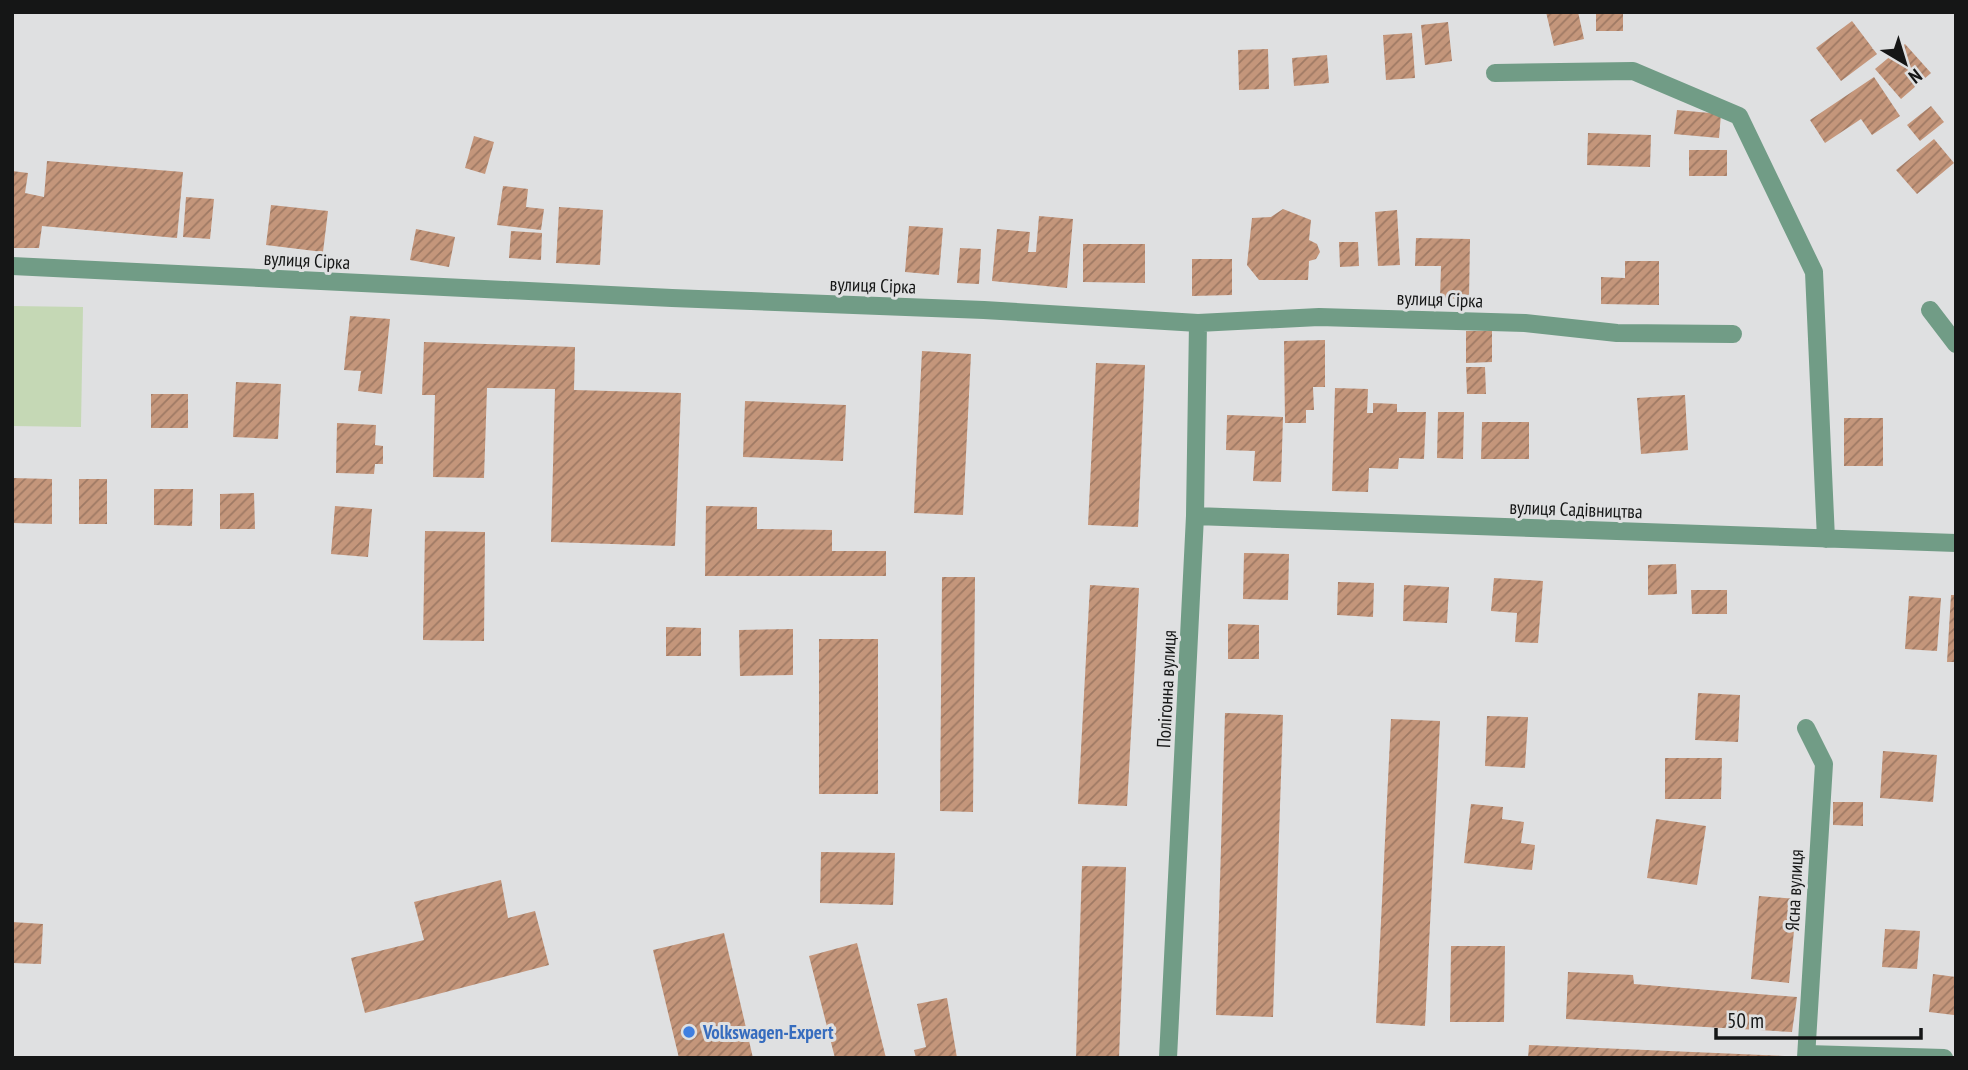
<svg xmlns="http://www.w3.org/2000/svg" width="1968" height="1070" font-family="'PT Sans Narrow',sans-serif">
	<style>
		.garden { fill: #c5d8b5 }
		.building { fill: url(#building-hatch) }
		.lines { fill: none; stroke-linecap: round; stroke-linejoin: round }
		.street { stroke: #719c86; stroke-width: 18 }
		.shop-dot { fill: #3f7fe0; stroke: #dfe0e1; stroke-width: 2.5 }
		.labels { text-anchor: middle; stroke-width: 6; stroke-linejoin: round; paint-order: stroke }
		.street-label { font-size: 19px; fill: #151616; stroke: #dfe0e1 }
		.shop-label { font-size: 19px; font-weight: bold; fill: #366cbe; stroke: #dfe0e1; text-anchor: start }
	</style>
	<defs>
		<pattern id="building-hatch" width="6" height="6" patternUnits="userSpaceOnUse" patternTransform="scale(1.75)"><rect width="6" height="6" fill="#c4967b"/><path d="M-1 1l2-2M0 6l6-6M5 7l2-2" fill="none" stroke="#9e7964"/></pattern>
	</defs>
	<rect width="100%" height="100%" fill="#dfe0e1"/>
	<path class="garden" d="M12 306 83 307 81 427 12 426Z"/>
	<path class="building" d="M1546 12H1578L1584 39 1554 46Z
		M1596 12H1623V31H1596Z
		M1852 21 1877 54 1841 81 1816 48Z
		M1448 22 1452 61 1425 65 1421 25Z
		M1412 33 1415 78 1386 80 1383 35Z
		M1905 44 1931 73 1901 99 1875 69Z
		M1268 49 1269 89 1239 90 1238 50Z
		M1327 55 1329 83 1294 86 1292 58Z
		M1874 77 1900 116 1872 135 1861 119 1825 143 1810 120Z
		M1931 106 1944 122 1920 141 1907 125Z
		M1677 110 1721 114 1719 138 1674 134Z
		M1588 133 1651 135 1650 167 1587 165Z
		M474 136 494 142 485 174 465 168Z
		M1934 139 1954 163 1917 194 1896 170Z
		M1689 150H1727V176H1689Z
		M47 161 183 172 177 238 42 226 39 248H12V171L28 173 25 193 44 197Z
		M503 186 528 189 526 207 544 209 541 230 497 225Z
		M186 197 214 199 210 239 183 237Z
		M271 205 328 211 323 252 266 245Z
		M559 207 603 210 600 265 556 263Z
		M1283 209 1311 220 1309 240 1317 244 1320 252 1316 259 1309 261 1308 280H1259L1247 265 1252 218 1271 217Z
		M1397 210 1400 265 1378 266 1375 212Z
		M1039 216 1073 219 1067 288 992 281 997 229 1030 232 1028 252H1036Z
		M909 226 943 228 939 275 905 272Z
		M416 229 455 237 449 267 410 260Z
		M511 231 542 233 541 260 509 258Z
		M1416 238 1470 239 1469 299 1440 298 1441 266H1415Z
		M1339 242H1358L1359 266 1340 267Z
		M1083 244H1145V283L1083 282Z
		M960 248 981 249 979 284 957 283Z
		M1192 259H1232V295L1192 296Z
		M1625 261H1659V305L1601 304V277L1625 278Z
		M350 316 390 319 382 394 358 391 361 371 344 370Z
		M1466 331H1492V362L1466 363Z
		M1325 340V387H1313L1314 410H1306V423H1285L1284 341Z
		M424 342 575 347 574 390 681 393 675 546 551 542 555 389 487 388 484 478 433 477 435 395H422Z
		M922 351 971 354 963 515 914 513Z
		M1096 363 1145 365 1138 527 1088 525Z
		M1466 367H1485L1486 394H1467Z
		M236 382 281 384 278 439 233 437Z
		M1335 388 1368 389 1367 413H1373V403L1397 404V412H1426L1424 459 1399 458 1398 469 1369 468 1368 492 1332 491Z
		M151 394H188V428H151Z
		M1685 395 1688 450 1641 454 1637 398Z
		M745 401 846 405 843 461 743 457Z
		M1438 412H1464L1463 459 1437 458Z
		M1227 415 1283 417 1281 482 1253 481 1255 451 1226 450Z
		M1844 418H1883V466H1844Z
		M1482 422H1529V459H1481Z
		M337 423 376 425 375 445 383 446V464H375L374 474 336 473Z
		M12 478 52 479V524L12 523Z
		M79 479H107V524H79Z
		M154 489H193L192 526 154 525Z
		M254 493 255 529H220V494Z
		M335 506 372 509 368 557 331 554Z
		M706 506 757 507V529L832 530V551H886V576H705Z
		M425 531 485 532 484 641 423 640Z
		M1244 553 1289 554 1288 600 1243 599Z
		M1676 564 1677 594 1648 595V565Z
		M942 577H975L973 812 940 811Z
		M1494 578 1543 581 1538 643 1515 642 1517 613 1491 611Z
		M1338 582 1374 583 1373 617 1337 615Z
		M1090 585 1139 588 1127 806 1078 804Z
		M1404 585 1449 587 1447 623 1403 621Z
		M1691 590H1727V614H1692Z
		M1951 595H1956V662H1947Z
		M1909 596 1941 598 1937 651 1905 649Z
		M1228 624 1259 625V659H1228Z
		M666 627 701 628V656H666Z
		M793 629V675L740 676 739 630Z
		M819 639H878V794H819Z
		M1698 693 1740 695 1738 742 1695 740Z
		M1225 713 1283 715 1273 1017 1216 1015Z
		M1487 716 1528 717 1525 768 1485 766Z
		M1391 719 1440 721 1425 1026 1376 1023Z
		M1883 751 1937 755 1933 802 1880 798Z
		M1665 758H1722L1721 799H1665Z
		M1833 802H1863V826L1833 825Z
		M1471 804 1503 807 1502 819 1524 822 1521 843 1535 845 1532 870 1464 863Z
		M1656 819 1706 826 1697 885 1647 878Z
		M821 852 895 853 893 905 820 903Z
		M1082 866 1126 867 1119 1058H1076Z
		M501 880 508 918 535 911 549 965 365 1013 351 958 424 940 414 902Z
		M1759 896 1797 899 1789 983 1751 979Z
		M12 922 43 924 41 964 12 963Z
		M1885 929 1920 931 1917 969 1882 967Z
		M724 933 753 1058H679L653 950Z
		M857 943 886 1058H835L809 956Z
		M1451 946H1505L1504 1022H1450Z
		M1568 972 1633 975 1634 984 1797 997 1792 1032 1566 1019Z
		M1933 974 1956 977 1954 1015 1929 1012Z
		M947 998 957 1058H916L914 1050 926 1047 917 1004Z
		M1529 1045 1785 1056 1784 1058H1528Z"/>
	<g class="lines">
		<path class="street" d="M1495 73 1633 71 1739 116 1814 272 1826 539
			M12 266 672 298 984 310 1198 323 1319 317 1525 323 1617 333 1733 334
			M1930 310 1956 344
			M1195 516 1956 543
			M1806 728 1824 764 1806 1058
			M1807 1054 1944 1058
			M1168 1058 1195 516 1198 323"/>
	</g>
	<circle class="shop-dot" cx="689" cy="1032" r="7"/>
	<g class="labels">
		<g class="street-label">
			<text transform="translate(307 260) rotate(3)" y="7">вулиця Сірка</text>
			<text transform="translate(873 285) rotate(2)" y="7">вулиця Сірка</text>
			<text transform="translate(1440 299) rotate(2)" y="7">вулиця Сірка</text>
			<text transform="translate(1576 509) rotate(2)" y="7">вулиця Садівництва</text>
			<text transform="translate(1166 689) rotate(-87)" y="7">Полігонна вулиця</text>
			<text transform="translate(1794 890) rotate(-87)" y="7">Ясна вулиця</text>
		</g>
		<g class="shop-label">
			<text x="703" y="1039">Volkswagen-Expert</text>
		</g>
	</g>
	<rect width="1968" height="1070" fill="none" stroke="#151616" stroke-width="28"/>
	<g transform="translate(1905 63) rotate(142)" stroke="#dfe0e1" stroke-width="5" paint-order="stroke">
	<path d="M0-5L12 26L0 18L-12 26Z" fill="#151616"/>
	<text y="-10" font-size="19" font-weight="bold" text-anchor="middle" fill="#151616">N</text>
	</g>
	<path d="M1716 1028v10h205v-10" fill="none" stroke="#151616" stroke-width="3.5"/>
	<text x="1727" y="1028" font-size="21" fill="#151616" stroke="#dfe0e1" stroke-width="5" paint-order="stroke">50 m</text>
</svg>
